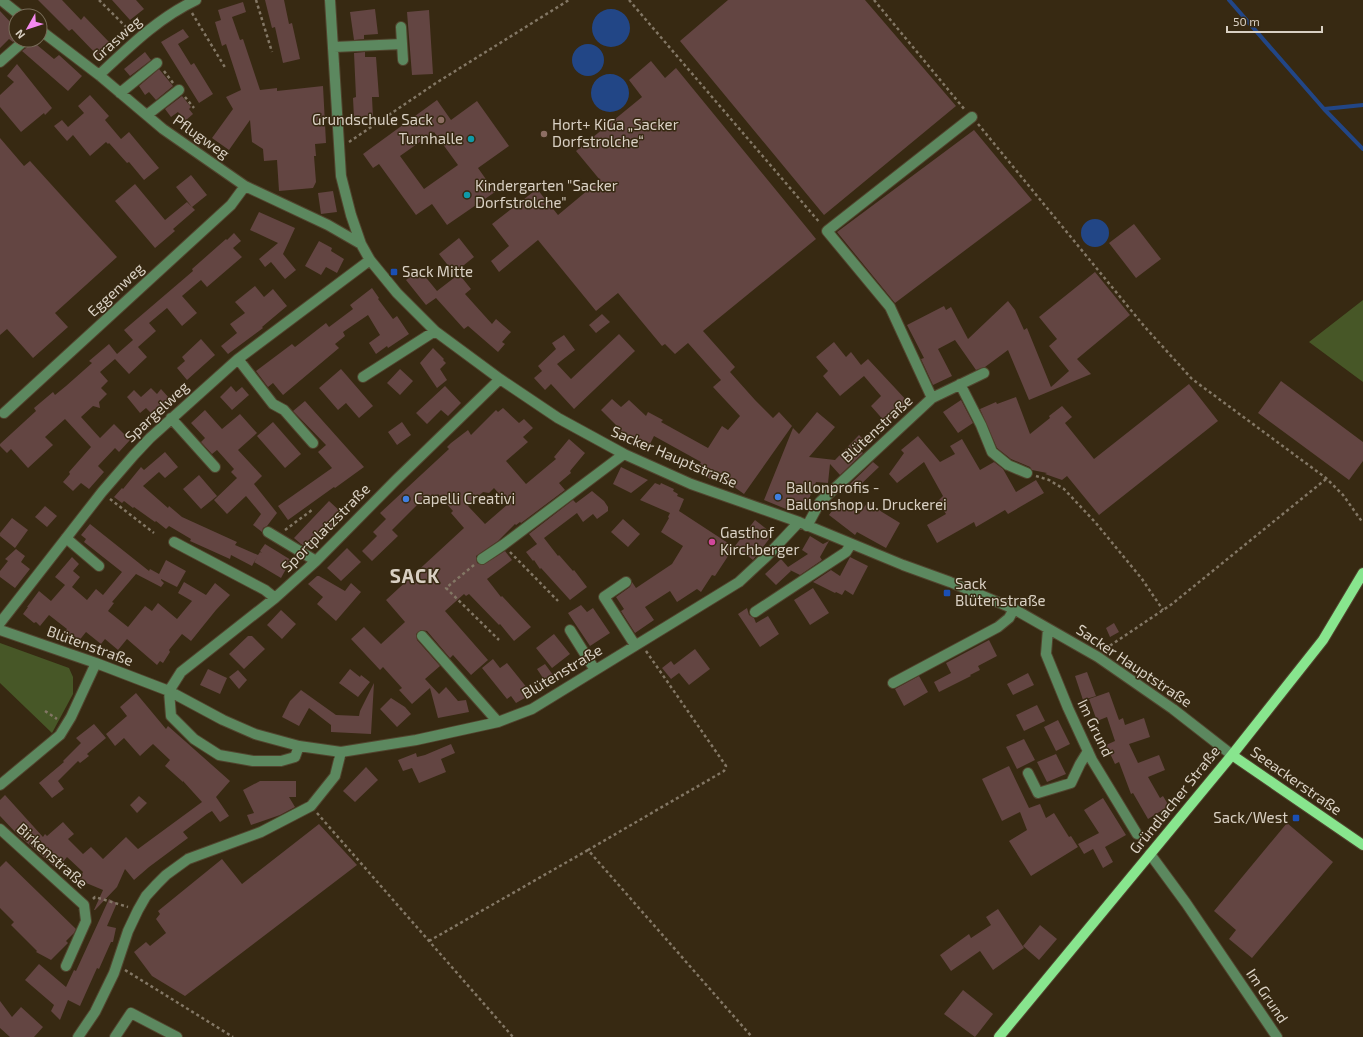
<svg xmlns="http://www.w3.org/2000/svg" width="1363" height="1037" font-family="'Exo 2',sans-serif">
	<style>
		.green { fill: #475727 }
		.water { fill: #224686 }
		.lines { fill: none; stroke-linecap: round; stroke-linejoin: round }
		.stream { stroke: #224686; stroke-width: 4 }
		.building { fill: #634542; fill-rule: evenodd }
		.minor-casing { stroke: #51442e; stroke-width: 12 }
		.major-casing { stroke: #51442e; stroke-width: 12 }
		.path { stroke: #837765; stroke-width: 2.5; stroke-dasharray: 3 3; stroke-linecap: butt }
		.minor { stroke: #5c885f; stroke-width: 10 }
		.major { stroke: #88e58e; stroke-width: 10 }
		.education-dot { fill: #8d6e63; stroke: #372912; stroke-width: 1.5 }
		.culture-dot { fill: #0f9aa8; stroke: #372912; stroke-width: 1.5 }
		.transit-dot { fill: #1a4fb4; stroke: #372912; stroke-width: 1.5 }
		.shop-dot { fill: #3f7fe0; stroke: #372912; stroke-width: 1.5 }
		.hotel-dot { fill: #d1479c; stroke: #372912; stroke-width: 1.5 }
		.labels { text-anchor: middle; stroke-width: 3; stroke-linejoin: round; paint-order: stroke }
		.street-label { font-size: 15px; fill: #d9d0c3; stroke: #372912 }
		.poi-label { font-size: 15px; fill: #d9d0c3; stroke: #372912; text-anchor: start }
		.district-label { font-size: 19px; font-weight: bold; letter-spacing: 1px; fill: #d9d0c3; stroke: #372912 }
	</style>
	<rect width="100%" height="100%" fill="#372912"/>
	<path class="green" d="M1363 300V382L1309 342Z
		M0 643 69 668 73 677V694L52 733 0 683Z"/>
	<path class="water" d="M592 28a19 19 0 1 1 38 0a19 19 0 1 1-38 0Z
		M572 60a16 16 0 1 1 32 0a16 16 0 1 1-32 0Z
		M591 93a19 19 0 1 1 38 0a19 19 0 1 1-38 0Z
		M1081 233a14 14 0 1 1 28 0a14 14 0 1 1-28 0Z"/>
	<g class="lines">
		<path class="stream" d="M1229 0 1324 109 1363 149
			M1324 109 1363 105"/>
	</g>
	<path class="building" d="M38 0H62L81 20 84 16 110 43 97 55 72 29 69 31Z
		M112 0H136L144 9 130 20Z
		M265 0H284L289 24 292 23 300 59 283 63 275 27 272 28Z
		M728 0H865L956 106 824 215 680 41Z
		M243 2 246 12 232 17 240 40 243 39 260 90 277 88V91L323 86 326 143 315 144 316 156H314L316 182 313 188 279 191 277 160 264 161 263 149 252 142 250 120 229 150 212 138 233 109 226 97 241 90 226 44 222 46 215 22 221 20 218 10Z
		M375 9 378 34 364 35V39L354 40 350 12Z
		M429 10 433 74 412 75 407 12Z
		M0 11 16 28V39L13 42 9 39 0 48Z
		M183 29 189 37 178 44 191 65 194 63 213 94 199 103 161 42Z
		M31 40 54 59 59 55 82 76 68 91 22 51 30 45Z
		M145 52 151 60 130 76 124 69Z
		M365 52V57H376L379 97H372L373 118H354L353 98 356 97 354 53Z
		M651 61 665 78 676 68 816 239 703 331 735 367 730 372 755 400 773 418 779 412 792 426 744 494 716 474 712 480 696 471 701 462 654 436 646 452 631 444 634 439 614 429 617 426 601 410 612 399 621 407 629 400 646 416 648 412 663 420 661 422 708 448 722 426 728 430 740 416 713 387 721 380 688 343 675 354 665 344 662 346 618 293 596 311 538 240 499 272 491 261 509 246 492 224 537 189 558 215 600 180 576 151 642 97 629 80Z
		M17 64 52 108 45 115 44 113 21 132 0 107V95L14 82 7 76Z
		M159 69 173 86 156 100 149 92 145 95 139 86Z
		M90 95 109 116 105 120 121 139 129 132 159 168 144 180 129 162 127 163 109 143 108 144 106 142 90 156 73 135 67 141 54 126 62 120 68 127 84 113 78 106Z
		M182 96 191 107 189 109 193 114 185 121 178 112 171 117 165 109Z
		M437 100 451 120 477 101 509 146 478 168 495 192 447 225 432 204 416 215 379 164 373 168 363 154ZM434 132 458 165 424 189 400 156Z
		M974 130 1032 200 895 303 837 232Z
		M0 138 24 166 30 161 117 257 55 313 68 327 33 358 7 329 0 335Z
		M191 175 207 195 192 207 176 187Z
		M135 184 165 220 187 202 195 210 173 229 175 231 155 248 115 201Z
		M333 191 337 212 321 214 318 193Z
		M259 212 295 228 283 254 296 270 285 279 271 262 265 267 259 259 278 243 250 230Z
		M1134 224 1161 259 1136 278 1109 243Z
		M234 233 241 241 233 248 242 257 207 287 201 280 182 296 197 313 182 326 167 308 149 323 156 331 138 347 147 357 129 374 115 359 100 372 108 381 101 388 107 394 99 402 100 408 93 406 81 417 100 438 114 424 130 440 119 452 115 448 98 466 104 472 89 489 81 483 73 491 63 482 70 474 69 472 91 447 65 419 45 437 53 445 28 468 11 449 7 453 0 446V444L36 411 34 408 53 392 55 395 66 386 92 363 89 361 109 344 117 354 133 340 124 330 193 271 192 269 226 239 227 240Z
		M459 238 474 257 454 273 439 254Z
		M319 241 332 248 331 251 344 259 337 273 326 267 321 275 305 266Z
		M419 269 437 291 459 274 471 289 465 294 492 324 496 319 511 332 502 342 505 344 498 352 468 326 464 329 436 298 426 305 406 280Z
		M1095 272 1130 315 1077 359 1091 374 1029 400 1008 350 985 367 976 370 955 340 938 349 952 376 933 385 921 359 924 358 907 325 944 306 946 310 951 307 968 339 1008 301 1015 310 1024 330 1027 328 1051 387 1069 371 1049 346 1057 339 1039 317Z
		M255 286 264 297 273 289 287 306 262 327 263 328 228 354 221 346 237 333 230 324 245 313 235 302Z
		M372 288 379 298 378 299 393 319 397 316 409 334 388 348 387 346 376 354 369 343 380 335 368 315 343 332 345 336 335 344 339 348 283 395 273 383 268 387 256 371 292 344 295 347 326 323 329 327 353 309 350 305Z
		M602 314 610 322 596 333 589 325Z
		M619 334 635 351 574 409 551 384 545 390 534 378 542 371 538 366 556 349 552 343 564 335 575 350 557 364 571 379Z
		M201 339 215 355 187 380 177 368 185 361 182 357Z
		M834 342 846 357 851 352 861 365 868 359 909 403 904 407 900 416 893 417 886 423 871 406 881 396 864 376 840 396 823 376 828 371 816 357Z
		M433 348 444 359 443 360 446 363 440 369 447 380 437 388 420 363Z
		M341 369 373 406 359 418 346 403 338 410 319 388Z
		M400 369 413 381 400 395 387 383Z
		M1281 381 1363 442V461L1349 480 1258 413Z
		M1189 384 1218 421 1099 515 1067 476 1062 480 1045 474 1047 473 1032 470 1030 467 1011 459 997 448 980 409 996 402 997 404 1016 397 1030 434 1050 418 1049 416 1062 406 1072 417 1065 423 1094 459Z
		M231 386 236 392 242 387 249 395 232 410 220 397Z
		M445 386 461 403 448 416 441 410 427 424 416 413Z
		M151 388 157 394 161 389 170 399 152 414 146 408 140 413 127 397 134 390 141 397Z
		M961 400 973 423 958 433 943 412Z
		M305 401 364 467 335 488 334 487 288 520 278 506 332 468 318 452 326 445 293 411Z
		M503 408 519 423 524 419 533 428 523 437 528 442 506 461 526 484 556 459 554 457 569 439 585 453 570 471 571 473 559 483 565 490 521 523 520 522 516 525 515 524 498 541 476 556 477 563 483 565 505 551 512 560 487 579 501 597 502 596 531 627 514 641 500 624 499 625 469 594 466 596 464 594 445 611 488 660 471 675 453 655 450 658 427 631 421 630 416 634 417 640 440 666 425 679 439 694 446 687 458 701 466 700 469 712 438 718 430 688 412 704 399 690 402 688 383 667 380 670 351 639 364 627 381 644 405 622 386 600 464 528 451 513 453 511 438 494 427 505 422 500 392 530 398 536 372 561 362 551 377 536 373 532 386 519 380 513 449 449 447 447 451 443 468 430 471 435 496 410 498 412ZM494 488 508 504 485 524 468 506 483 492 489 493Z
		M205 410 222 429 240 414 257 433 238 450 262 476 254 484 277 513 267 526 263 528 262 532 253 525 261 514 246 496 227 514 214 500 237 478 231 472 234 469 217 450 212 454 201 442 205 438 191 423Z
		M817 412 835 427 809 457 835 460 859 435 866 442 859 449 863 453 840 475 830 464 828 483 816 482 806 506 790 499 786 509 764 500 793 428 799 434Z
		M273 422 301 454 285 468 257 436Z
		M402 422 411 435 397 445 388 432Z
		M918 436 940 462 955 454 950 446 962 439 980 470 994 462 1003 469 1016 492 1036 480 1044 493 1008 514 1005 510 976 527 974 522 937 543 927 525 946 514 938 501 943 496 924 462 897 483 889 474 904 453 901 450Z
		M165 452 178 467 165 478 159 472 143 486 168 508 169 506 182 517 237 542 235 545 258 555 260 552 262 553 260 551 265 544 291 560 281 578 254 562 257 557 252 566 231 555 230 559 190 541 191 539 169 526 166 529 156 521 155 522 134 507 133 508 124 501 122 503 114 497 122 488 123 489 141 467 144 470Z
		M873 462 879 467 859 486 849 485Z
		M621 467 648 480 631 493 613 484Z
		M199 475 217 496 201 509 183 489Z
		M655 483 660 485 661 483 674 489 673 491 678 494 677 496 684 499 679 511 734 547 715 576 712 575 701 592 697 589 677 602 670 591 645 607 654 620 635 633 621 611 624 609 616 597 630 587 632 582 636 588 672 564 683 546 661 532 669 518 668 517 670 513 640 500Z
		M592 491 604 501 608 507V511L597 519 593 514 583 522 577 513 544 538 558 556 559 555 573 571 574 570 587 587 570 600 541 568 540 569 534 560 533 561 526 552 537 544 529 534 573 500 576 503Z
		M840 500 859 514 868 502 882 512 900 523 886 548 857 532 855 535 829 515Z
		M329 501 342 513 337 518 339 519 311 550 301 544 294 538Z
		M45 506 57 516 47 527 35 517Z
		M12 518 28 530 15 548 0 536V533Z
		M623 519 640 534 628 547 611 532Z
		M755 520 773 534 753 560 735 546Z
		M90 524 149 571 150 569 159 574 166 560 186 571 177 587 161 579V580L164 583 161 587 136 574 112 602 114 603 108 611 128 627 145 606 152 611 158 603 177 619 192 601 178 593 184 582 206 595 215 583 230 595 216 610 191 641 182 634 169 650 170 652 163 663 160 661 157 665 127 639 118 650 105 639 101 644 86 632 78 642 65 632 67 629 49 615 40 626 36 622 34 623 23 614 28 607H27L39 591 51 601 65 585 55 577 72 557 79 564 73 571 80 577 72 587 87 600 96 589 103 595 122 572 84 542 86 539 81 535Z
		M810 536 823 544 829 541 820 557 822 560 800 575 790 570 791 571 776 585 765 574 781 559 788 567 808 554 802 550Z
		M347 548 361 562 341 581 327 568Z
		M16 549 25 556 21 562 30 569 15 588 0 577V571L8 561 5 559Z
		M850 557 868 566 853 595 845 590 842 595 836 592 835 593 813 582 831 570 840 576Z
		M317 576H319L345 591 351 583 361 592 336 621 317 604 323 597 308 584Z
		M813 588 829 613 810 625 794 600Z
		M581 605 587 612 593 608 610 633 590 646 568 613Z
		M747 608 749 615 754 618 756 623 768 616 779 634 760 647 738 614Z
		M281 610 296 624 282 639 267 625Z
		M1114 623 1119 632 1110 637 1106 628Z
		M554 634 570 654 552 668 536 648Z
		M248 636H252L265 649 244 669 229 654Z
		M989 640 997 656 978 666 980 670 970 675 971 676 939 692 934 682 951 673 946 663Z
		M695 649 710 669 689 685 679 673 671 679 662 668 671 661 674 665Z
		M493 659 500 668 507 663 532 694 516 703 511 696 507 699 482 668Z
		M545 664 553 675 545 681 537 669Z
		M208 669 227 678 220 694 200 685Z
		M350 669 360 677 361 675 370 682 358 697 339 683Z
		M238 670 247 680 239 689 229 677Z
		M1087 672 1096 696 1083 700 1075 676Z
		M1028 673 1034 685 1013 695 1007 684Z
		M919 676 928 692 904 706 895 689Z
		M374 683 371 734 331 732V725L309 708 299 726 282 717 290 701 301 690 336 715 359 716 360 711Z
		M1109 692 1119 720 1123 718 1125 725 1144 718 1150 737 1129 744 1138 763 1159 755 1165 770 1148 777 1160 798 1163 796 1169 806 1148 819 1133 793 1131 794 1119 762 1115 764 1106 745 1115 741 1107 717 1097 721 1089 699Z
		M136 693 166 729 168 726 230 781 216 797 229 816 220 822 212 811 207 814 183 832 188 838 149 867 134 880 125 869 117 887 95 910H94L103 890 79 880 83 872 67 857 57 869 18 835 0 816V800L5 795 43 837 45 834 47 836 63 822 74 834 68 839 83 854 91 847 103 859 126 837 138 849 202 802 183 781V782L165 766 170 760 153 744 140 756 124 738 115 746 106 734 127 716 120 707Z
		M391 698 405 707 411 714 397 727 380 709Z
		M1037 705 1045 721 1024 731 1016 715Z
		M1058 720 1070 744 1056 751 1044 727Z
		M94 724 106 738 87 754 89 756 80 763 78 761 58 781 64 789 52 798 39 783 64 762 63 761 81 743 76 738Z
		M1024 739 1035 760 1017 769 1006 747Z
		M451 744 455 753 441 759 446 772 419 783 412 768 403 771 398 760 416 753 417 757 425 755Z
		M1056 754 1066 774 1047 782 1037 762Z
		M1009 766 1029 808 1040 804 1046 818 1054 813 1069 837 1071 836 1078 847 1031 876 1009 841 1027 830 1020 812 1002 821 982 779Z
		M366 767 378 780 355 802 343 791Z
		M260 781H296V797H289L295 807 280 815 251 825 247 815 254 813 243 790Z
		M139 796 147 803 137 813 130 805Z
		M1103 798 1126 835 1105 847 1113 862 1103 868 1093 849 1084 854 1078 844 1099 833 1084 810Z
		M1287 823 1333 862 1252 958 1229 939 1236 930 1214 911Z
		M319 824 357 865 185 996 152 976 134 952 146 942 150 946 166 933 156 919 160 914 158 911 222 859 242 884Z
		M6 861 76 929 74 933 66 941 68 943 51 960 36 952 37 951 11 925 14 922 0 908V867Z
		M109 899 117 903 107 926 116 928 113 942H111L99 969 97 968 80 1006 68 1000 60 1020 51 1011 54 1005 25 980 39 964 66 987 74 970 76 971Z
		M998 909 1024 948 993 970 980 951 951 971 940 955 969 934 971 938 991 925 986 917Z
		M1040 925 1057 939 1039 960 1023 946Z
		M963 990 993 1014 975 1037 944 1014Z
		M0 1001 12 1017 21 1007 43 1027 34 1037H10L0 1028Z"/>
	<g class="lines">
		<g class="minor-casing">
			<path id="minor" d="M1 0 21 16
				M330 0 341 176 351 215 361 244 370 260 397 293 435 331 500 379 558 418 624 454 691 484 799 522 903 565 950 582 1014 609 1098 657 1173 709 1232 755
				M401 27 403 60
				M40 30 99 75 163 129 245 186 328 225 361 244
				M334 47 402 44
				M0 62 25 40
				M99 75C129 47 158 18 196 0
				M120 93 157 63
				M147 115 179 90
				M238 359 273 404 284 410 313 443
				M363 377 435 331
				M960 384 981 425 992 452 1008 465 1027 473
				M932 398 890 307 827 231 972 117
				M4 413 231 205 245 186
				M171 418 215 467
				M807 526 820 502 932 398 984 373
				M268 532 316 561
				M66 538 99 566
				M174 542 265 590 275 598
				M482 559 503 545 624 454
				M626 582 604 597 635 645
				M755 612 846 552 851 544
				M0 623 102 492 134 455 150 438 238 359 370 260
				M1048 629 1046 654 1068 708 1092 760 1137 834
				M0 630 96 663 169 691 223 720 255 734 299 746 341 752 416 740 498 722 532 709 739 582 767 556 799 522
				M570 630 595 670
				M422 636 498 722
				M893 683 998 627 1009 618 1014 609
				M299 746 295 757 281 761H253L219 755 194 739 171 716 169 691 181 672 275 598 316 561 397 479 500 379
				M1028 773 1038 793 1071 783 1080 764 1088 751
				M0 785 60 735 71 717 96 663
				M0 829 84 905 86 921 66 966
				M1150 854 1186 903 1277 1037
				M78 1037 95 1012 114 973 128 931 138 910 146 896 157 884 166 875 188 859 261 832 311 806 335 776 341 752
				M115 1037 131 1013 177 1037"/>
		</g>
		<g class="major-casing">
			<path id="major" d="M1232 755 1363 845
				M999 1037 1232 755 1323 640 1363 573"/>
		</g>
		<path class="path" d="M99 0 131 32
			M256 0 272 52
			M629 0 820 223
			M874 0 965 110
			M192 13 226 69
			M164 71 173 83
			M185 97 194 108
			M978 124 1144 326 1192 379 1326 478 1343 495 1363 523
			M349 142 436 83 569 0
			M1036 476 1049 480 1064 489 1095 522 1142 579 1163 610
			M110 499 154 533
			M285 530 312 510
			M510 552 558 601
			M474 565 446 588 499 640
			M1105 649 1172 604 1326 479
			M646 651 726 766 724 771 588 850 752 1037
			M45 711 57 719
			M317 813 513 1037
			M93 899 95 897 128 907
			M429 941 588 850
			M125 970 233 1037"/>
		<use href="#minor" class="minor"/>
		<use href="#major" class="major"/>
	</g>
	<g class="education-dot">
		<circle cx="441" cy="120" r="4"/>
		<circle cx="544" cy="134" r="4"/>
	</g>
	<g class="culture-dot">
		<circle cx="471" cy="139" r="4"/>
		<circle cx="467" cy="195" r="4"/>
	</g>
	<g class="transit-dot">
		<rect x="390" y="268" width="8" height="8" rx="2"/>
		<rect x="943" y="589" width="8" height="8" rx="2"/>
		<rect x="1292" y="814" width="8" height="8" rx="2"/>
	</g>
	<g class="shop-dot">
		<circle cx="778" cy="497" r="4"/>
		<circle cx="406" cy="499" r="4"/>
	</g>
	<circle class="hotel-dot" cx="712" cy="542" r="4"/>
	<g class="labels">
		<g class="street-label">
			<text transform="translate(117 39) rotate(-42)" y="5">Grasweg</text>
			<text transform="translate(201 137) rotate(35)" y="5">Pflugweg</text>
			<text transform="translate(116 290) rotate(-43)" y="5">Eggenweg</text>
			<text transform="translate(157 412) rotate(-43)" y="5">Spargelweg</text>
			<text transform="translate(877 429) rotate(-43)" y="5">Blütenstraße</text>
			<text transform="translate(674 457) rotate(23)" y="5">Sacker Hauptstraße</text>
			<text transform="translate(326 528) rotate(-45)" y="5">Sportplatzstraße</text>
			<text transform="translate(90 646) rotate(20)" y="5">Blütenstraße</text>
			<text transform="translate(1134 666) rotate(34)" y="5">Sacker Hauptstraße</text>
			<text transform="translate(562 672) rotate(-31)" y="5">Blütenstraße</text>
			<text transform="translate(1095 728) rotate(64)" y="5">Im Grund</text>
			<text transform="translate(1296 781) rotate(35)" y="5">Seeackerstraße</text>
			<text transform="translate(1175 800) rotate(-51)" y="5">Gründlacher Straße</text>
			<text transform="translate(52 856) rotate(42)" y="5">Birkenstraße</text>
			<text transform="translate(1267 996) rotate(56)" y="5">Im Grund</text>
		</g>
		<g class="poi-label">
			<text x="433" y="125" text-anchor="end">Grundschule Sack</text>
			<text x="552" y="130">Hort+ KiGa „Sacker<tspan x="552" dy="17">Dorfstrolche“</tspan></text>
			<text x="463" y="144" text-anchor="end">Turnhalle</text>
			<text x="475" y="191">Kindergarten "Sacker<tspan x="475" dy="17">Dorfstrolche"</tspan></text>
			<text x="402" y="277">Sack Mitte</text>
			<text x="786" y="493">Ballonprofis -<tspan x="786" dy="17">Ballonshop u. Druckerei</tspan></text>
			<text x="414" y="504">Capelli Creativi</text>
			<text x="720" y="538">Gasthof<tspan x="720" dy="17">Kirchberger</tspan></text>
			<text x="955" y="589">Sack<tspan x="955" dy="17">Blütenstraße</tspan></text>
			<text x="1288" y="823" text-anchor="end">Sack/West</text>
		</g>
		<g class="district-label">
			<text x="415" y="583">SACK</text>
		</g>
	</g>
	<g transform="translate(28 28) rotate(231)"><circle r="19" fill="#372912" stroke="#786c59"/>
	<path d="M0-3L7 15L0 10L-7 15Z" fill="#f489f0"/>
	<text y="-6" font-size="11" font-weight="bold" text-anchor="middle" fill="#d9d0c3">N</text>
	</g>
	<path d="M1227 26v6h95v-6" fill="none" stroke="#d9d0c3" stroke-width="2"/>
	<text x="1233" y="26" font-size="12" fill="#d9d0c3" stroke="#372912" stroke-width="3" paint-order="stroke">50 m</text>
</svg>
